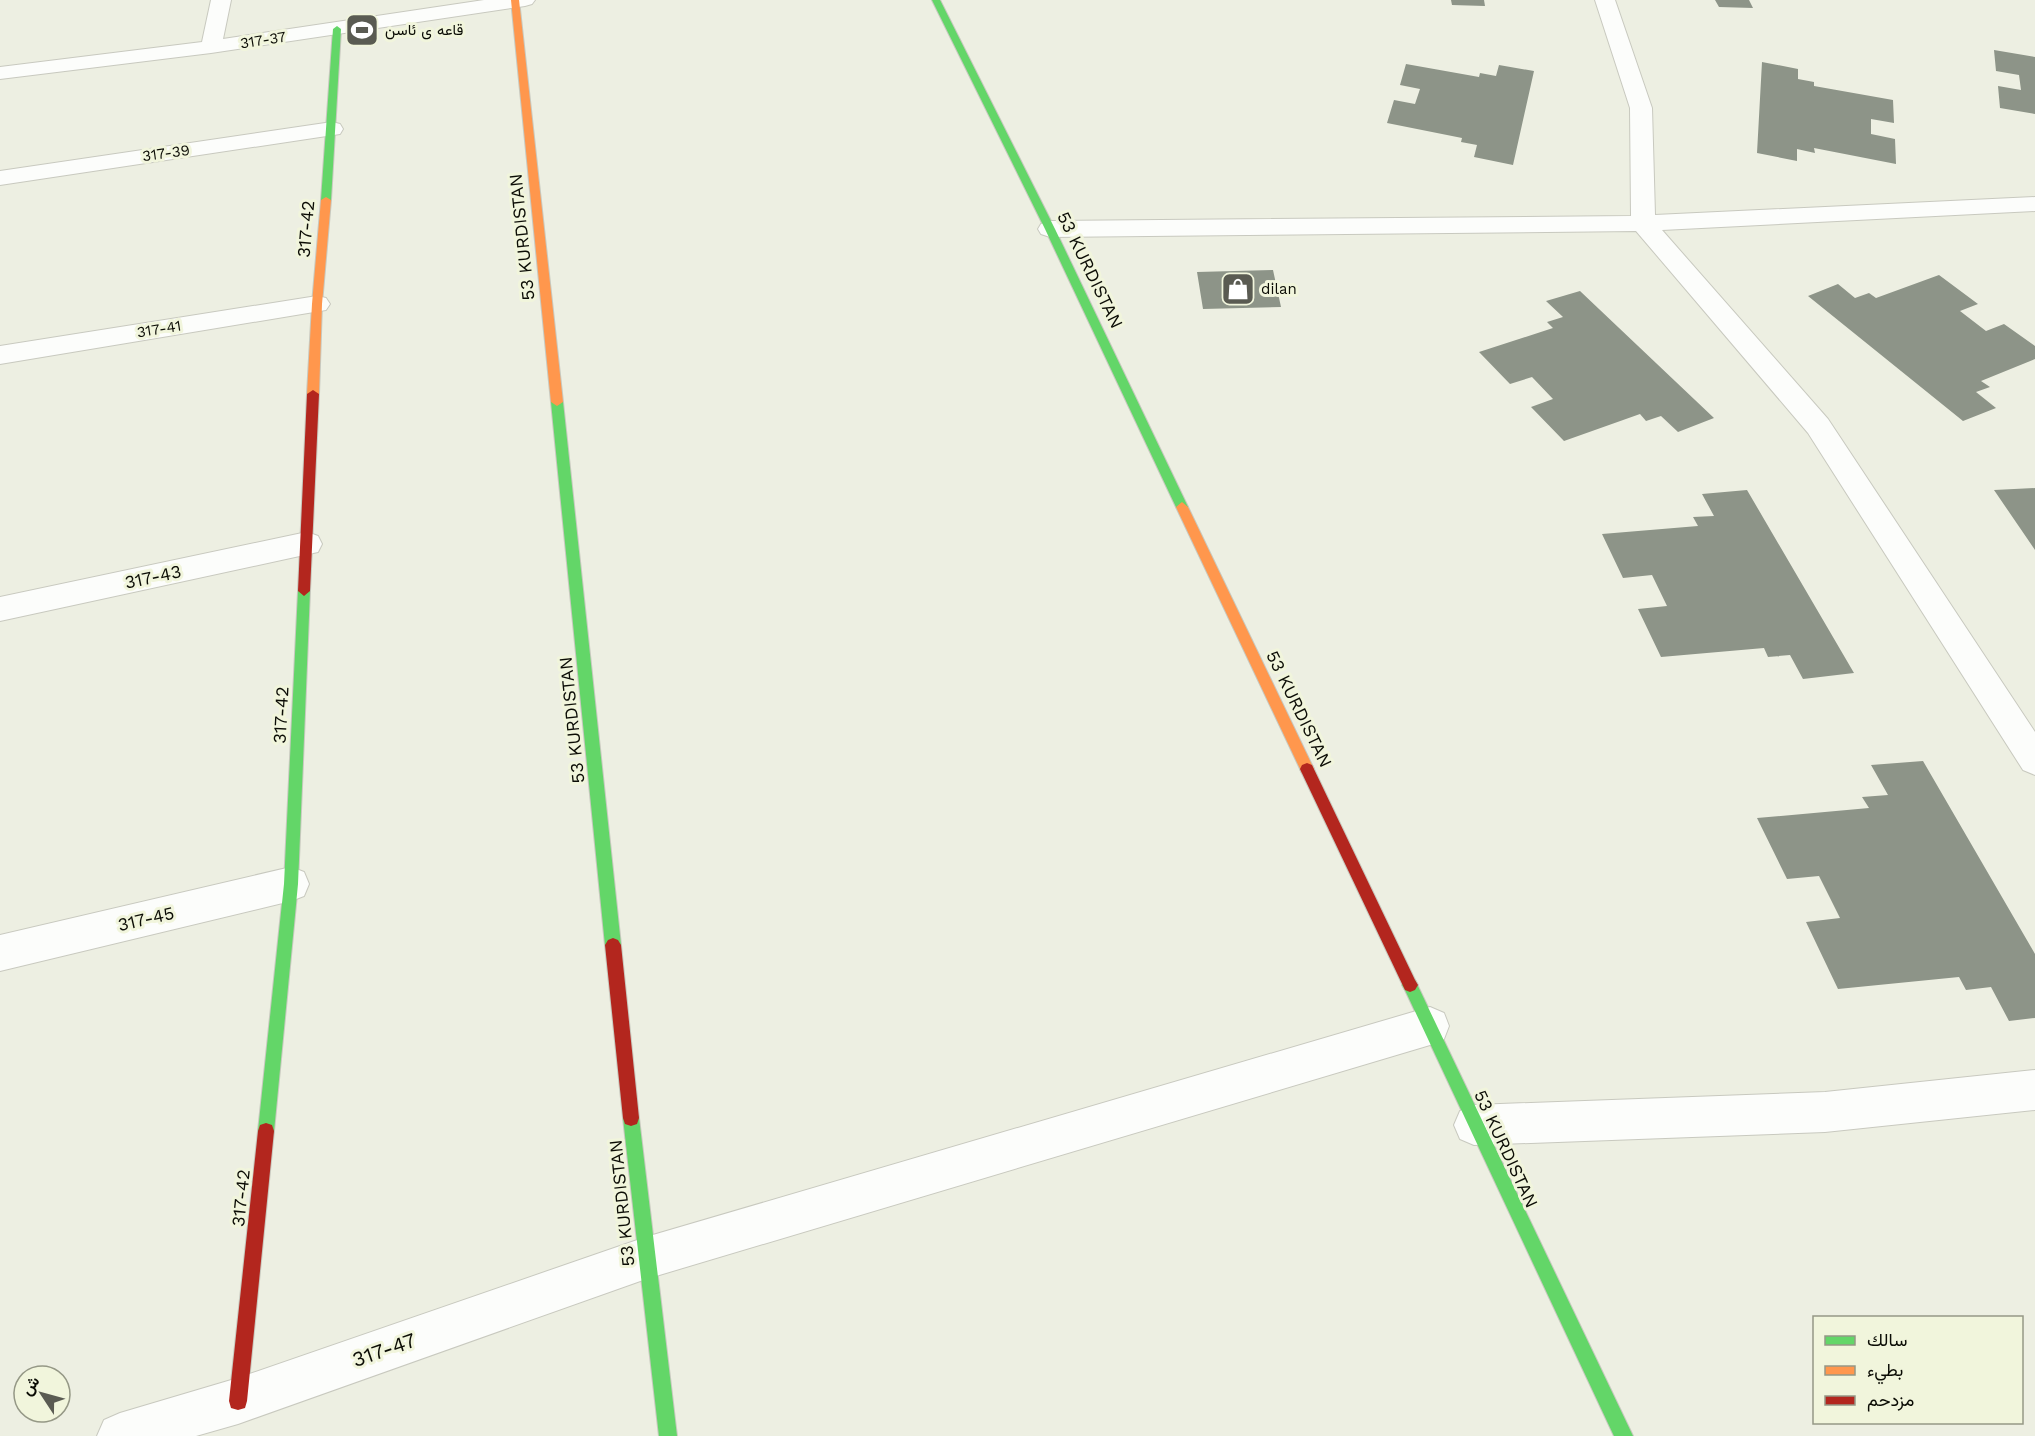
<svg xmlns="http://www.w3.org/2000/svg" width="2035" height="1436" font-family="'Work Sans',Vazirmatn,sans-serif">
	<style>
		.building { fill: #8d9488 }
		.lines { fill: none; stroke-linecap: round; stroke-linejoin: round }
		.street-casing { stroke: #c8c9bf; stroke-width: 2 }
		.fast-casing { stroke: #c8c9bf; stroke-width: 2 }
		.slow-casing { stroke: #c8c9bf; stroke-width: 2 }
		.jam-casing { stroke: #c8c9bf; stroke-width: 2 }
		.street { fill: #fcfdfb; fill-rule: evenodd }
		.fast { fill: #63d668; fill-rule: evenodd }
		.slow { fill: #ff974d; fill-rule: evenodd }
		.jam { fill: #b3261e; fill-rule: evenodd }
		.labels { text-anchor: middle; stroke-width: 6; stroke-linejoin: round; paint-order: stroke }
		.far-poi-label { font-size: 15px; fill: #0b0c05; stroke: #f1f5dc; text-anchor: start }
		.far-street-label { font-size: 15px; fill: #0b0c05; stroke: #f1f5dc }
		.street-label { font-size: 18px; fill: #0b0c05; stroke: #f1f5dc }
		.near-street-label { font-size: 21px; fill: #0b0c05; stroke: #f1f5dc }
	</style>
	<rect width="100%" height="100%" fill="#edefe2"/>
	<path class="building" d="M1451 0H1484L1485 6 1452 5Z
		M1715 0H1749L1753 8 1719 7Z
		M1994 50 2035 57V114L2000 108 1998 86 2021 90 2019 75 1996 71Z
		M1762 62 1798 69V79L1814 82V86L1893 100 1894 123 1871 119V134L1895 139 1896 164 1814 148 1815 153 1797 149V161L1757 153Z
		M1406 64 1479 77 1480 73 1496 76 1499 65 1534 71 1513 165 1474 157 1477 145 1461 142 1462 138 1387 123 1394 100 1415 104 1420 89 1400 85Z
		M1273 270 1281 307 1203 309 1197 272Z
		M1939 275 1978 304 1960 311 1986 331 2004 324 2035 346V359L1981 381 1990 387 1976 392 1996 408 1963 421 1808 296 1838 284 1855 298 1869 293 1876 298Z
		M1580 291 1714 418 1678 432 1661 416 1646 421 1640 414 1564 441 1531 407 1553 399 1532 377 1510 384 1479 352 1553 328 1547 322 1563 317 1546 301Z
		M2035 488V550L1994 490Z
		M1747 490 1854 673 1803 679 1790 655 1768 657 1764 648 1661 657 1638 609 1667 606 1652 575 1623 578 1602 534 1698 526 1693 517 1714 516 1702 494Z
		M1923 761 2035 954V1018L2009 1021 1991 987 1966 990 1959 977 1838 989 1806 922 1840 918 1819 876 1787 879 1757 818 1869 808 1862 797 1888 795 1871 765Z"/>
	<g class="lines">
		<g class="street-casing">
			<path id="street" d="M211 0H231L223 39 484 0H535L532 4 525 6 211 53 0 79V67L202 42Z
				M1595 0H1615L1652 108 1655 215 2035 197V211L1662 230 1828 419 2035 732V775L2023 770 1808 433 1636 231 1050 237 1041 234 1038 229 1041 224 1050 221 1631 216 1630 108Z
				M332 122 340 124 343 129 340 134 0 185V171Z
				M317 296 326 298 330 304 326 310 0 364V346Z
				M307 532 318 536 322 544 318 552 0 621V597Z
				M291 867 304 872 309 884 304 896 291 901 0 971V935Z
				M1430 1007 1444 1013 1449 1026 1444 1039 1430 1045 646 1279 238 1424 196 1436H97L104 1420 120 1413 238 1378 646 1237Z
				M2035 1070V1110L1825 1132 1474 1145 1460 1139 1454 1125 1460 1111 1474 1105 1825 1092Z"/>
		</g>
		<g class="fast-casing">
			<path id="fast" d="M932 0H940L1055 229 1188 507 1186 510 1182 512 1176 507 1045 229Z
				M337 26 341 29 331 200 326 203 321 200 333 29Z
				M557 398 563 402 621 945 618 950 613 952 608 950 605 945 551 402Z
				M304 586 310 591 298 884 274 1131 272 1137 266 1139 260 1137 258 1131 284 884 298 591Z
				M1410 978 1415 980 1633 1436H1614L1405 990 1402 985 1405 980Z
				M631 1110 637 1112 639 1118 677 1436H659L623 1118 625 1112Z"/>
		</g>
		<g class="slow-casing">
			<path id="slow" d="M511 0H519L563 402 557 406 551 402Z
				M326 197 331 200 322 304 319 394 313 398 307 394 312 304 321 200Z
				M1182 502 1188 507 1312 765 1314 769 1312 773 1307 775 1302 773 1176 507Z"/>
		</g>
		<g class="jam-casing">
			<path id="jam" d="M313 390 319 394 310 591 304 596 298 591 307 394Z
				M1307 763 1312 765 1415 980 1418 985 1415 990 1410 992 1405 990 1300 769 1302 765Z
				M613 938 618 940 621 945 639 1118 637 1124 631 1126 625 1124 623 1118 605 945 608 940Z
				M266 1123 272 1125 274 1131 247 1401 245 1408 238 1410 231 1408 229 1401 258 1131 260 1125Z"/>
		</g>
		<use href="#street" class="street"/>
		<use href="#fast" class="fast"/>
		<use href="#slow" class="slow"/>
		<use href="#jam" class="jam"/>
	</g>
	<defs>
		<g id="stadium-square" transform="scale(1.725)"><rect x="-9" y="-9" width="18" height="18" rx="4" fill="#5a5b52" stroke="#f1f5dc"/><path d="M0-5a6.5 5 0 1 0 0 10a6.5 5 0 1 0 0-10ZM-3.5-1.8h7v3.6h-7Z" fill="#fff"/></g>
		<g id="shop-square" transform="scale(1.725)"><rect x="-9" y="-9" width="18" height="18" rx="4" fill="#5a5b52" stroke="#f1f5dc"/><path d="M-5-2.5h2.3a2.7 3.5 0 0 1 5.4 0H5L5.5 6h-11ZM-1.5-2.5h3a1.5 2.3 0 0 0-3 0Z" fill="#fff"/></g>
	</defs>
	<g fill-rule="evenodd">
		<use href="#stadium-square" x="362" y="30"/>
		<use href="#shop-square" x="1238" y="289"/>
	</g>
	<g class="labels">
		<g class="far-poi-label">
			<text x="385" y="35">قاعه ى ئاسن</text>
			<text x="1261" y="294">dilan</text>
		</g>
		<g class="far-street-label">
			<text transform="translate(263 40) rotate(-9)" y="5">317-37</text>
			<text transform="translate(166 153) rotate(-8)" y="5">317-39</text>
			<text transform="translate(159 329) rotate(-9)" y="5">317-41</text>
		</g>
		<g class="street-label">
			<text transform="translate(306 229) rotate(-85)" y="6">317-42</text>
			<text transform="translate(522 237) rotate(-96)" y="6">53 KURDISTAN</text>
			<text transform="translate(1090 270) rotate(64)" y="6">53 KURDISTAN</text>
			<text transform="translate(153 577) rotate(-12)" y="6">317-43</text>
			<text transform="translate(1299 709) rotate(64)" y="6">53 KURDISTAN</text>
			<text transform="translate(281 715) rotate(-87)" y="6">317-42</text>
			<text transform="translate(572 720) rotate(-96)" y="6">53 KURDISTAN</text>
			<text transform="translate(146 919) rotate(-13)" y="6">317-45</text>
			<text transform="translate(1506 1149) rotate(65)" y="6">53 KURDISTAN</text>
			<text transform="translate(241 1198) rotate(-84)" y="6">317-42</text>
			<text transform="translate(622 1203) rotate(-96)" y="6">53 KURDISTAN</text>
		</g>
		<g class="near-street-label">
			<text transform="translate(384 1350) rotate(-19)" y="7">317-47</text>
		</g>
	</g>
	<rect x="1813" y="1316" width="210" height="108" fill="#f1f5dc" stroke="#959886" stroke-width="1.5"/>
	<rect x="1825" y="1336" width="30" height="9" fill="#63d668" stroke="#959886" stroke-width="1.5"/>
	<text x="1867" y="1346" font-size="18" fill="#0b0c05">سالك</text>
	<rect x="1825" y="1366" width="30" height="9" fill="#ff974d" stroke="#959886" stroke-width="1.5"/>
	<text x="1867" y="1376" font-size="18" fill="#0b0c05">بطيء</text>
	<rect x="1825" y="1396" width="30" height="9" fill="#b3261e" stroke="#959886" stroke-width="1.5"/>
	<text x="1867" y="1406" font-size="18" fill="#0b0c05">مزدحم</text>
	<g transform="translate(42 1394) rotate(306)"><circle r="28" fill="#f1f5dc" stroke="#959886" stroke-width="1.5"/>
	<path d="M0-4.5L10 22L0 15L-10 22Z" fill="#5a5b52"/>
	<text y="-9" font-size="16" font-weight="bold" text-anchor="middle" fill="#0b0c05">ش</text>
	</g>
</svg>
